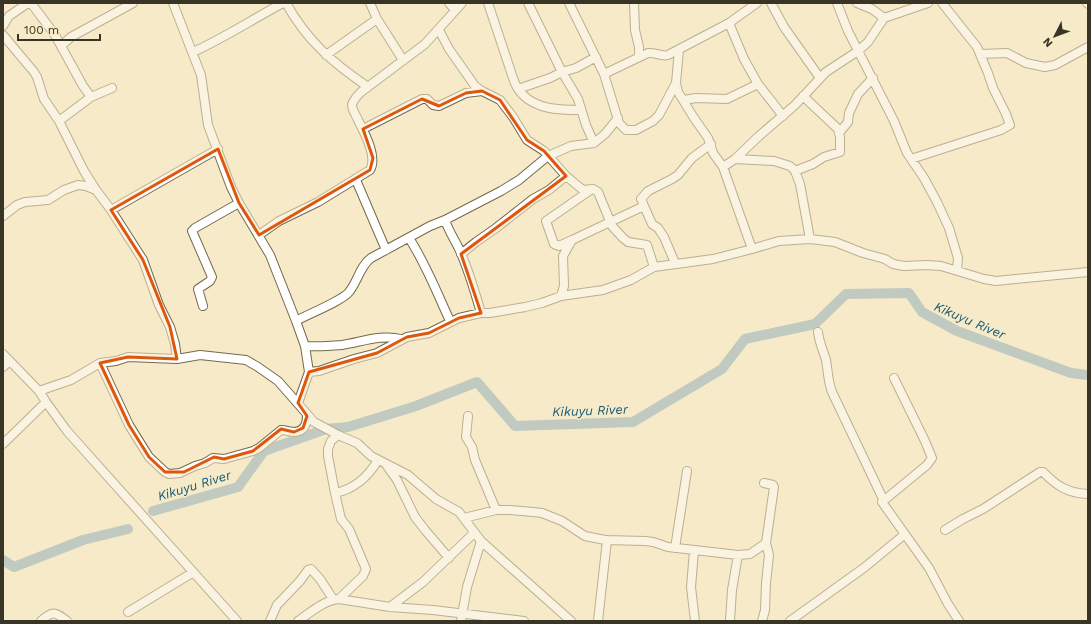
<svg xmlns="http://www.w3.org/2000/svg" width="1091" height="624" font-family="'Work Sans',sans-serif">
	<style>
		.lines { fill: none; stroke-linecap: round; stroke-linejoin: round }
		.river { stroke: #81a5b7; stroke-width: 10 }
		.minor-casing { stroke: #746a4b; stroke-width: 10 }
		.minor { stroke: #fff; stroke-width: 8 }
		.marked { fill: none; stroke: #df570d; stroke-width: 3; stroke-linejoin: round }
		.labels { text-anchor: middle; stroke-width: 3; stroke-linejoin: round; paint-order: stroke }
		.water-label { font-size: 13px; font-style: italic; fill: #165a74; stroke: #f6eac8 }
	</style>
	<rect width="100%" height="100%" fill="#f6eac8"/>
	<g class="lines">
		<path class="river" d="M153 511 238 487 264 451 326 429 348 427 416 406 477 382 515 426 633 422 722 369 745 339 815 324 846 294 909 293 922 312 957 331 1071 373 1088 375
			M3 560 14 567 83 540 128 529"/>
		<g class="minor-casing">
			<path id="minor" d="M31 3 55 35 83 86 91 97
				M173 3 201 75 208 125 231 187 239 203 270 255 296 321 305 346 309 372 298 403
				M286 3C307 41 333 63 368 87
				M370 3 377 19 403 60
				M449 3 455 10
				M488 3 513 78C515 84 518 90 522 94 537 110 561 110 581 110
				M528 3 562 72 578 99 586 125 594 143
				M569 3 604 74 619 123 626 130H636L653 121 659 115 676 83
				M634 3 635 30 639 47V57
				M771 3 784 27 820 78
				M837 3 848 31 894 121 907 153 924 178 937 202 949 228 958 258 957 270
				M857 3 872 9 884 18
				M1087 3 1088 4
				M729 23 744 59 758 84 783 116
				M3 26 9 16 28 3
				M439 30 449 49 475 86 482 91 500 100 513 117 527 140 544 151 566 176 583 190 593 189 598 192 612 226 623 238 628 242 647 245 654 267
				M3 35 34 72 37 77 44 99 59 121 84 171 96 190 111 210 143 260 159 305 170 327 175 344 177 359
				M61 46 71 37 133 3
				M679 50 676 83 678 92 694 118 708 138 713 153 723 167 752 249
				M193 52C224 38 253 19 283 3
				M980 54 1007 53 1026 63 1045 67 1055 65 1088 47
				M326 55 377 19
				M604 74 648 53C655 52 661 57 668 55L729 23 757 3
				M518 89 550 78 562 72 576 68 596 57
				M684 100 696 98 727 99 758 84
				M59 121 91 97 112 88
				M363 129 422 99H427L433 105 439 106 466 93 482 91
				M839 133 848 122 849 113 858 94 873 78
				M735 159 774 161 790 166 795 171 800 184 810 239
				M911 159 1001 130 1010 125 1006 114 993 88 988 73 977 47 942 3
				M723 167 735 159 759 136 795 105 826 72 858 51 868 42 884 18 928 3
				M795 171 813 164 824 157 840 152V137L838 129 803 96
				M356 180 386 250
				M111 210 218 149
				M3 216 17 205 25 202 48 200 64 190 78 185 86 186 96 190
				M445 220C449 232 455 240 460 251 469 271 475 292 481 313
				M259 235 279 221 318 202 370 170C378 157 364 132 358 120 356 115 352 110 352 105 353 100 358 95 361 92L425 44 462 3
				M409 238C426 264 437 293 450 321
				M572 240 559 246 554 244 546 221 592 189
				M461 254 476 242 496 228 533 199 549 190 566 176
				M675 263 664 237 658 228 652 224 641 199 648 191 672 179 678 175 692 158 711 144
				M561 296 564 286 563 256 572 240 644 206
				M203 306 198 289 210 281 212 277 192 231 195 228 239 203
				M296 321C308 314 342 301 349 292 358 281 360 266 371 258L430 226 445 220 501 191 519 180 548 156 571 146 594 143 605 134 618 118
				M818 332C819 342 823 350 826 360 828 371 828 382 832 392L883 499 882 502 929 568 948 604 959 621
				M305 346C317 347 330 346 342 345 362 342 381 334 401 339
				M3 354 39 391 46 402 67 431 237 621
				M100 363 129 425 149 457 165 472 169 474 180 473 195 466 205 463 213 458 224 459 253 451 259 448 281 430C286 430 290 432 294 432 304 432 307 424 307 416
				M3 367 10 361
				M309 372 319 371 354 359 377 353 407 337 429 333 459 318 481 313H490L525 307 542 303 561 296 603 290 631 280 654 267 713 259 752 249 779 241 810 239 835 242 863 253 885 259 893 264 904 266 927 265 941 266 984 279 996 281 1088 272
				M39 391 71 380 100 363 116 361 128 357 177 359 200 355 246 360 258 367 278 381 314 422 338 435 357 443 371 456 408 475 436 499 459 512 481 541 571 621
				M468 416 466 437 472 447 475 460 496 510
				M338 435 331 441 328 449V456L335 493 341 519 349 529 366 569 363 576 339 599
				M3 444 46 402
				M387 466 397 480 415 517 425 530 449 558
				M335 493C355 489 368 477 378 460
				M882 502 927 465 932 458 925 441 894 378
				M464 518 496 510H510L533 512 542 513 562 521 585 536 605 540 645 541 653 542 668 547 738 555 750 554 766 543
				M945 530 963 519 983 509 1040 472H1043C1057 486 1067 493 1088 494
				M675 548 687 471
				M694 551 691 587 695 621
				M390 607 423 582 474 533
				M128 612 192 573
				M41 621C53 610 55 612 67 621
				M270 621 277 605 300 581 308 570 311 569 320 579 333 599
				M298 621C310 613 324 600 339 599L390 607 433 610 524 621
				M461 621 467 587 481 541
				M598 621 607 540
				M730 621 732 590 738 555
				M762 621 765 610 766 583 769 555 766 543 774 487 773 485 764 483
				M790 621 865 567 905 534"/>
		</g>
		<use href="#minor" class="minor"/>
	</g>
	<path d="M0 0H1091V624H0ZM482 91 500 100 527 140 544 151 566 176 461 254 481 313 459 318 429 333 407 337 377 353 309 372 298 403 307 416 303 428 294 432 281 429 253 451 224 459 214 457 184 472H165L149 457 129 425 100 363 128 357 177 359 170 327 143 260 111 210 218 149 239 203 259 235 370 170 373 158 363 129 422 99 439 106 466 93Z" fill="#f6eac8" fill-opacity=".55" fill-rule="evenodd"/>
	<path class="marked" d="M482 91 500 100 527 140 544 151 566 176 461 254 481 313 459 318 429 333 407 337 377 353 309 372 298 403 307 416 303 428 294 432 281 429 253 451 224 459 214 457 184 472H165L149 457 129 425 100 363 128 357 177 359 170 327 143 260 111 210 218 149 239 203 259 235 370 170 373 158 363 129 422 99 439 106 466 93Z"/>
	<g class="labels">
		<g class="water-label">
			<text transform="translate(970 320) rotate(23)" y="5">Kikuyu River</text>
			<text transform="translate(590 410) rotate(-2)" y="5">Kikuyu River</text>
			<text transform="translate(194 485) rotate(-17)" y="5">Kikuyu River</text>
		</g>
	</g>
	<rect width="1091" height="624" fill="none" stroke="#383426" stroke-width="8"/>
	<g transform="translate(1055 36) rotate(228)" stroke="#f6eac8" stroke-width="3" paint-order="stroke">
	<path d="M0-3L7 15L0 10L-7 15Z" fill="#383426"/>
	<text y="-6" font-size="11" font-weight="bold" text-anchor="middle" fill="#383426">N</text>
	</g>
	<path d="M18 34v6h82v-6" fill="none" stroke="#383426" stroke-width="2"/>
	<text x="24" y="34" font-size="12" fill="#383426" stroke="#f6eac8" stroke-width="3" paint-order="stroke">100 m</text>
</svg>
